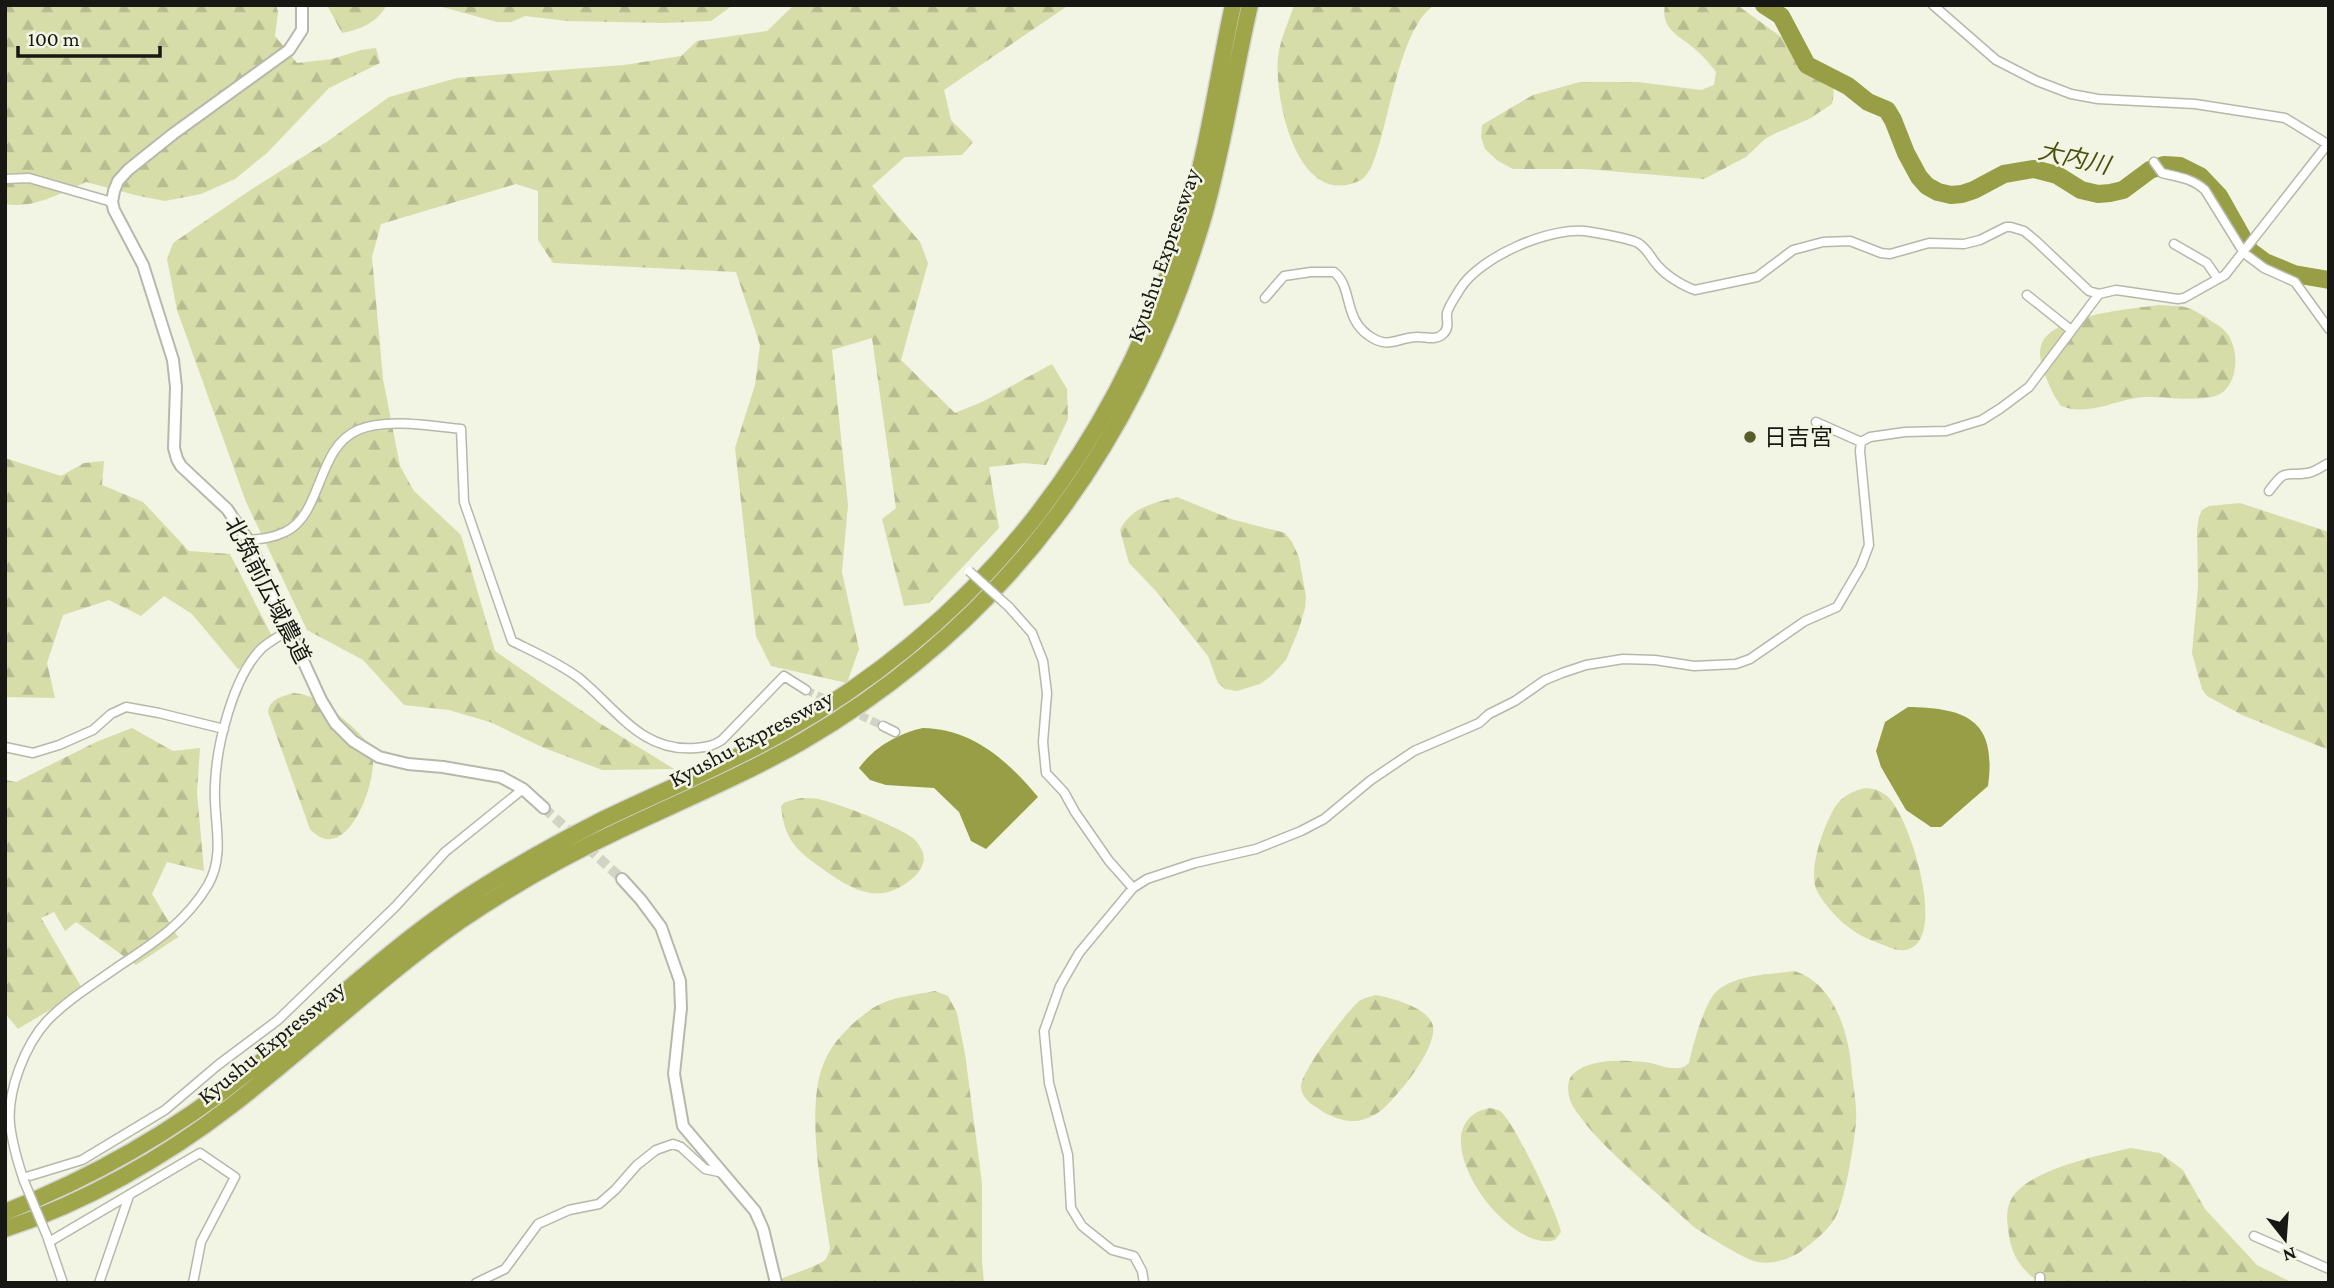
<svg xmlns="http://www.w3.org/2000/svg" width="2334" height="1288" font-family="'Crimson Pro','Noto Sans JP',serif">
	<style>
		.forest { fill: url(#forest-firs) }
		.water { fill: #979e45 }
		.lines { fill: none; stroke-linecap: round; stroke-linejoin: round }
		.river { stroke: #979e45; stroke-width: 18 }
		.minor-tunnel { stroke: #d1d3c5; stroke-width: 8; stroke-dasharray: 8 4; stroke-linecap: butt }
		.tertiary-tunnel { stroke: #d1d3c5; stroke-width: 10; stroke-dasharray: 10 5; stroke-linecap: butt }
		.minor-casing { stroke: #b6b8a9; stroke-width: 11 }
		.tertiary-casing { stroke: #b6b8a9; stroke-width: 14 }
		.motorway-casing { stroke: #d5d5d5; stroke-width: 19 }
		.minor { stroke: #fff; stroke-width: 8 }
		.tertiary { stroke: #fff; stroke-width: 10 }
		.motorway { stroke: #9fa64a; stroke-width: 16 }
		.minor-bridge-casing { stroke: #b6b8a9; stroke-width: 11; stroke-linecap: butt }
		.minor-bridge { stroke: #fff; stroke-width: 8 }
		.poi-dot { fill: #585d2a; stroke: #f2f4e4; stroke-width: 2.5 }
		.labels { text-anchor: middle; stroke-width: 5; stroke-linejoin: round; paint-order: stroke }
		.street-label { font-size: 23px; fill: #171813; stroke: #f2f4e4 }
		.poi-label { font-size: 23px; fill: #171813; stroke: #f2f4e4; text-anchor: start }
		.water-label { font-size: 24px; font-style: italic; fill: #4b4f0b; stroke: #f2f4e4 }
	</style>
	<defs>
		<pattern id="forest-firs" width="22" height="20" patternUnits="userSpaceOnUse" patternTransform="scale(1.75)"><rect width="22" height="20" fill="#d7dda9"/><path d="M5 1l3.5 6h-7zM16 11l3.5 6h-7z" fill="#b8bd91"/></pattern>
	</defs>
	<rect width="100%" height="100%" fill="#f2f4e4"/>
	<path class="forest" d="M5 5H276L278 12 275 36 297 63 332 59 361 50 376 48 380 63 329 88 267 153 235 179 201 194 165 201 139 196 86 182C61 193 34 209 5 204Z
		M327 5H387C376 23 362 29 342 33Z
		M435 5H733L711 21 664 23 567 21 525 16 511 22H497Z
		M794 5H1069L944 90 951 120 973 142 962 155 905 157 872 186 920 242 928 263 901 360 955 413 984 401 1052 364 1067 389 1068 419 1046 465 1024 463 989 467 999 528 929 603 904 606 882 519 896 508 872 338 832 350 848 505 842 572 859 649 847 683 771 666 756 636 735 448 755 385 760 345 736 272 553 263 538 240V191L516 184 381 224 372 257 383 379 400 466 414 491 461 535 495 651 601 724 674 769 602 770 542 747 490 722 449 710 404 705 363 660 307 630 246 502 177 310 167 259 173 243 249 191 328 141 389 97 457 78 624 65 681 56 697 41 767 31Z
		M1294 5H1434C1391 35 1387 166 1361 180 1297 212 1274 98 1278 57 1280 40 1289 21 1294 5Z
		M1665 5H1737L1827 70C1834 80 1835 93 1832 104L1809 119 1776 133 1765 139 1746 157 1704 179 1585 169H1513L1498 161 1485 149 1481 137 1482 125 1533 95 1580 82H1638L1701 90 1714 85 1716 72C1710 64 1703 56 1696 50 1681 36 1660 30 1665 5Z
		M2159 305C2169 306 2182 305 2191 309 2201 314 2214 322 2223 329 2239 343 2240 378 2223 392 2208 404 2164 396 2144 397 2116 399 2089 417 2061 406 2052 393 2036 361 2041 346 2049 315 2132 309 2159 305Z
		M5 458 61 476 84 463 104 461 102 485 143 502 189 551 230 554 276 644 238 669 192 614 164 596 141 616 109 600 63 615 47 663 55 698 5 697Z
		M1177 497 1231 519 1285 533 1292 542 1299 557 1306 597 1305 608 1299 629 1286 660 1270 677 1260 684 1237 691 1225 689 1218 683 1208 656 1155 590 1129 563 1120 530C1131 507 1154 503 1177 497Z
		M2240 503 2329 532V750L2242 715 2207 696 2202 689 2192 653 2198 587 2197 529 2199 517 2202 510 2209 506Z
		M294 693C312 695 323 703 337 714 349 723 364 736 371 749 382 771 348 871 310 829L268 712C269 699 283 696 294 693Z
		M132 728 173 751 200 748 197 792 204 871 167 862 152 894 178 937 136 965 76 922 65 931 54 912 41 918 83 990 18 1029 5 1013V780L16 782 96 742Z
		M1866 788C1876 789 1882 791 1889 798 1910 819 1947 936 1909 949 1899 953 1887 946 1878 943 1852 934 1832 916 1818 893 1806 873 1824 825 1835 807 1842 796 1854 790 1866 788Z
		M801 798C808 798 815 798 822 800 840 804 903 828 915 840 918 843 922 849 923 853 926 862 920 872 914 877 882 906 855 892 824 870 798 851 784 841 781 806L785 802Z
		M1794 971C1835 983 1850 1036 1852 1075 1854 1090 1857 1107 1856 1122 1854 1144 1845 1203 1834 1220 1827 1231 1814 1241 1804 1249 1792 1259 1770 1266 1754 1261 1743 1258 1704 1234 1694 1227 1681 1216 1668 1203 1655 1192 1627 1166 1595 1140 1574 1108 1568 1100 1565 1082 1573 1074 1589 1058 1623 1060 1644 1062 1658 1063 1677 1075 1689 1063 1692 1047 1705 1002 1716 992 1735 974 1771 975 1794 971Z
		M935 991 948 996 957 1013 965 1054 982 1183V1261L984 1283H774C785 1275 819 1267 826 1259 827 1257 830 1250 830 1248 823 1198 803 1104 826 1058 835 1039 855 1020 873 1008 890 997 915 995 935 991Z
		M1376 995C1392 998 1425 1007 1432 1023 1441 1044 1399 1094 1384 1108 1378 1114 1364 1121 1355 1121 1345 1122 1333 1117 1325 1113 1315 1106 1301 1100 1301 1086 1301 1072 1345 1014 1357 1003 1362 998 1369 997 1376 995Z
		M1489 1108C1493 1109 1497 1109 1500 1111 1514 1121 1558 1214 1561 1232L1555 1240C1505 1255 1415 1124 1489 1108Z
		M2130 1148 2160 1153 2183 1170 2205 1209 2257 1265 2293 1283H2041C2023 1272 2012 1257 2009 1235 2007 1223 2005 1209 2012 1198 2030 1169 2098 1156 2130 1148Z"/>
	<path class="water" d="M1908 707C1967 708 1997 720 1988 786L1941 827H1931L1906 810 1881 767 1876 751 1885 722Z
		M923 728C973 729 1008 761 1038 797L986 849 971 841 959 812 934 788 886 785 870 780 859 768C874 747 899 733 923 728Z"/>
	<g class="lines">
		<path class="river" d="M1764 5 1781 16 1807 65 1848 86 1868 102 1887 110 1893 120 1906 153 1919 177 1927 186 1938 192 1951 195 1962 194 1974 190 2004 174 2034 169 2057 175 2081 190 2098 194 2110 193 2123 190 2150 170 2164 165 2180 166 2200 176 2219 196 2250 251 2265 262 2294 274 2329 280"/>
		<path class="minor-tunnel" d="M806 690 883 726"/>
		<path class="tertiary-tunnel" d="M544 808 622 879"/>
		<g class="minor-casing">
			<path id="minor" d="M1933 5 1996 60 2037 81 2071 94 2098 99 2195 104 2285 118 2329 145
				M2154 162 2162 173C2178 177 2192 178 2205 190L2244 253 2264 268 2295 282 2329 329
				M5 179 29 178 112 202
				M2174 244 2207 263 2218 279
				M2027 295 2071 330
				M1265 298 1284 276 1311 272H1334C1353 287 1343 317 1368 335 1389 351 1399 336 1419 337 1427 337 1437 341 1444 333 1450 327 1446 320 1447 313 1449 305 1456 296 1460 289 1479 257 1554 224 1591 232 1603 234 1628 238 1638 243 1648 249 1651 259 1659 267 1667 276 1683 286 1695 290L1757 277 1793 250 1823 242 1850 241 1881 253 1890 254 1929 243 1964 244 1980 240 2006 227H2011L2024 231 2035 240 2089 291 2099 294 2116 290 2178 299 2184 298 2225 275 2327 145
				M1816 422 1861 442
				M1861 442 1870 437 1905 432 1946 431 1982 420 2001 408 2029 387 2099 294
				M2269 491C2287 467 2283 477 2308 473 2315 472 2322 466 2329 463
				M248 540C260 539 273 538 285 532 323 514 316 448 358 430 386 418 431 426 461 429L464 502 512 641C534 652 559 663 579 678 616 708 641 753 696 748 707 747 713 746 722 740L784 676 806 690
				M1009 607 1032 633 1043 661 1047 693 1043 742 1046 773 1064 792 1075 812 1109 861 1133 888
				M883 726 895 732
				M5 747 33 753 59 745 93 730 111 714 126 707 159 713 224 729
				M23 1178 82 1160 165 1110 218 1065 278 1020 395 907 445 852 523 789
				M24 1181C18 1163 12 1142 10 1124 7 1091 25 1045 47 1021 67 1000 95 983 119 966 154 943 186 922 208 885 226 853 213 821 215 786 216 747 233 676 262 648 270 641 280 636 288 630
				M2254 1236 2329 1269
				M48 1239 63 1283
				M49 1242 200 1153 235 1177 201 1242 193 1283
				M99 1283 129 1196
				M476 1283 505 1269 538 1224 569 1210 599 1204 615 1190 637 1165 656 1150 673 1144 681 1147 705 1169 723 1173
				M1144 1283 1142 1271 1134 1256 1112 1250 1082 1226 1071 1208 1068 1155 1049 1083 1044 1031 1060 986 1079 953 1133 888 1147 879 1195 863 1256 849 1301 831 1324 819 1371 780 1414 751 1479 723 1489 714 1515 701 1545 680 1562 673 1586 665 1623 659 1655 660 1694 666 1736 664 1750 659 1805 621 1837 607 1861 566 1869 545 1860 451 1861 442
				M2040 1283V1277"/>
		</g>
		<g class="tertiary-casing">
			<path id="tertiary" d="M302 5V30L289 50 173 134 128 170 118 181 114 191 112 202 114 210 143 265 173 360 176 387 174 448 177 459 181 466 227 509 248 540 321 700 335 723 353 741 379 757 408 764 443 767 501 777 523 789 544 808
				M622 879 641 900 661 927 680 981 681 1008 674 1074 683 1126 755 1211 763 1229 776 1283"/>
		</g>
		<g class="motorway-casing">
			<path id="motorway" d="M5 1212C94 1177 174 1131 248 1072 320 1016 385 952 461 901 506 871 553 845 602 820 662 791 724 766 782 733 988 617 1124 436 1189 210 1209 143 1218 73 1233 5
				M5 1229C84 1203 165 1157 231 1106 309 1046 380 977 460 921 511 886 565 856 620 830 681 801 744 775 803 741 1007 622 1140 438 1205 212 1224 144 1234 74 1250 5"/>
		</g>
		<use href="#minor" class="minor"/>
		<use href="#tertiary" class="tertiary"/>
		<use href="#motorway" class="motorway"/>
		<g class="minor-bridge-casing">
			<path id="minor-bridge" d="M969 571 1009 607
				M24 1181 47 1236"/>
		</g>
		<use href="#minor-bridge" class="minor-bridge"/>
	</g>
	<circle class="poi-dot" cx="1750" cy="437" r="7"/>
	<g class="labels">
		<g class="street-label">
			<text transform="translate(1163 255) rotate(-71)" y="8">Kyushu Expressway</text>
			<text transform="translate(268 590) rotate(63)" y="8">北筑前広域農道</text>
			<text transform="translate(751 738) rotate(-28)" y="8">Kyushu Expressway</text>
			<text transform="translate(271 1042) rotate(-39)" y="8">Kyushu Expressway</text>
		</g>
		<g class="poi-label">
			<text x="1764" y="445">日吉宮</text>
		</g>
		<g class="water-label">
			<text transform="translate(2074 158) rotate(13)" y="8">大内川</text>
		</g>
	</g>
	<rect width="2334" height="1288" fill="none" stroke="#171813" stroke-width="14"/>
	<g transform="translate(2285 1239) rotate(163)" stroke="#f2f4e4" stroke-width="5" paint-order="stroke">
	<path d="M0-5L12 26L0 18L-12 26Z" fill="#171813"/>
	<text y="-10" font-size="19" font-weight="bold" text-anchor="middle" fill="#171813">N</text>
	</g>
	<path d="M18 46v10h142v-10" fill="none" stroke="#171813" stroke-width="3.5"/>
	<text x="28" y="46" font-size="21" fill="#171813" stroke="#f2f4e4" stroke-width="5" paint-order="stroke">100 m</text>
</svg>
